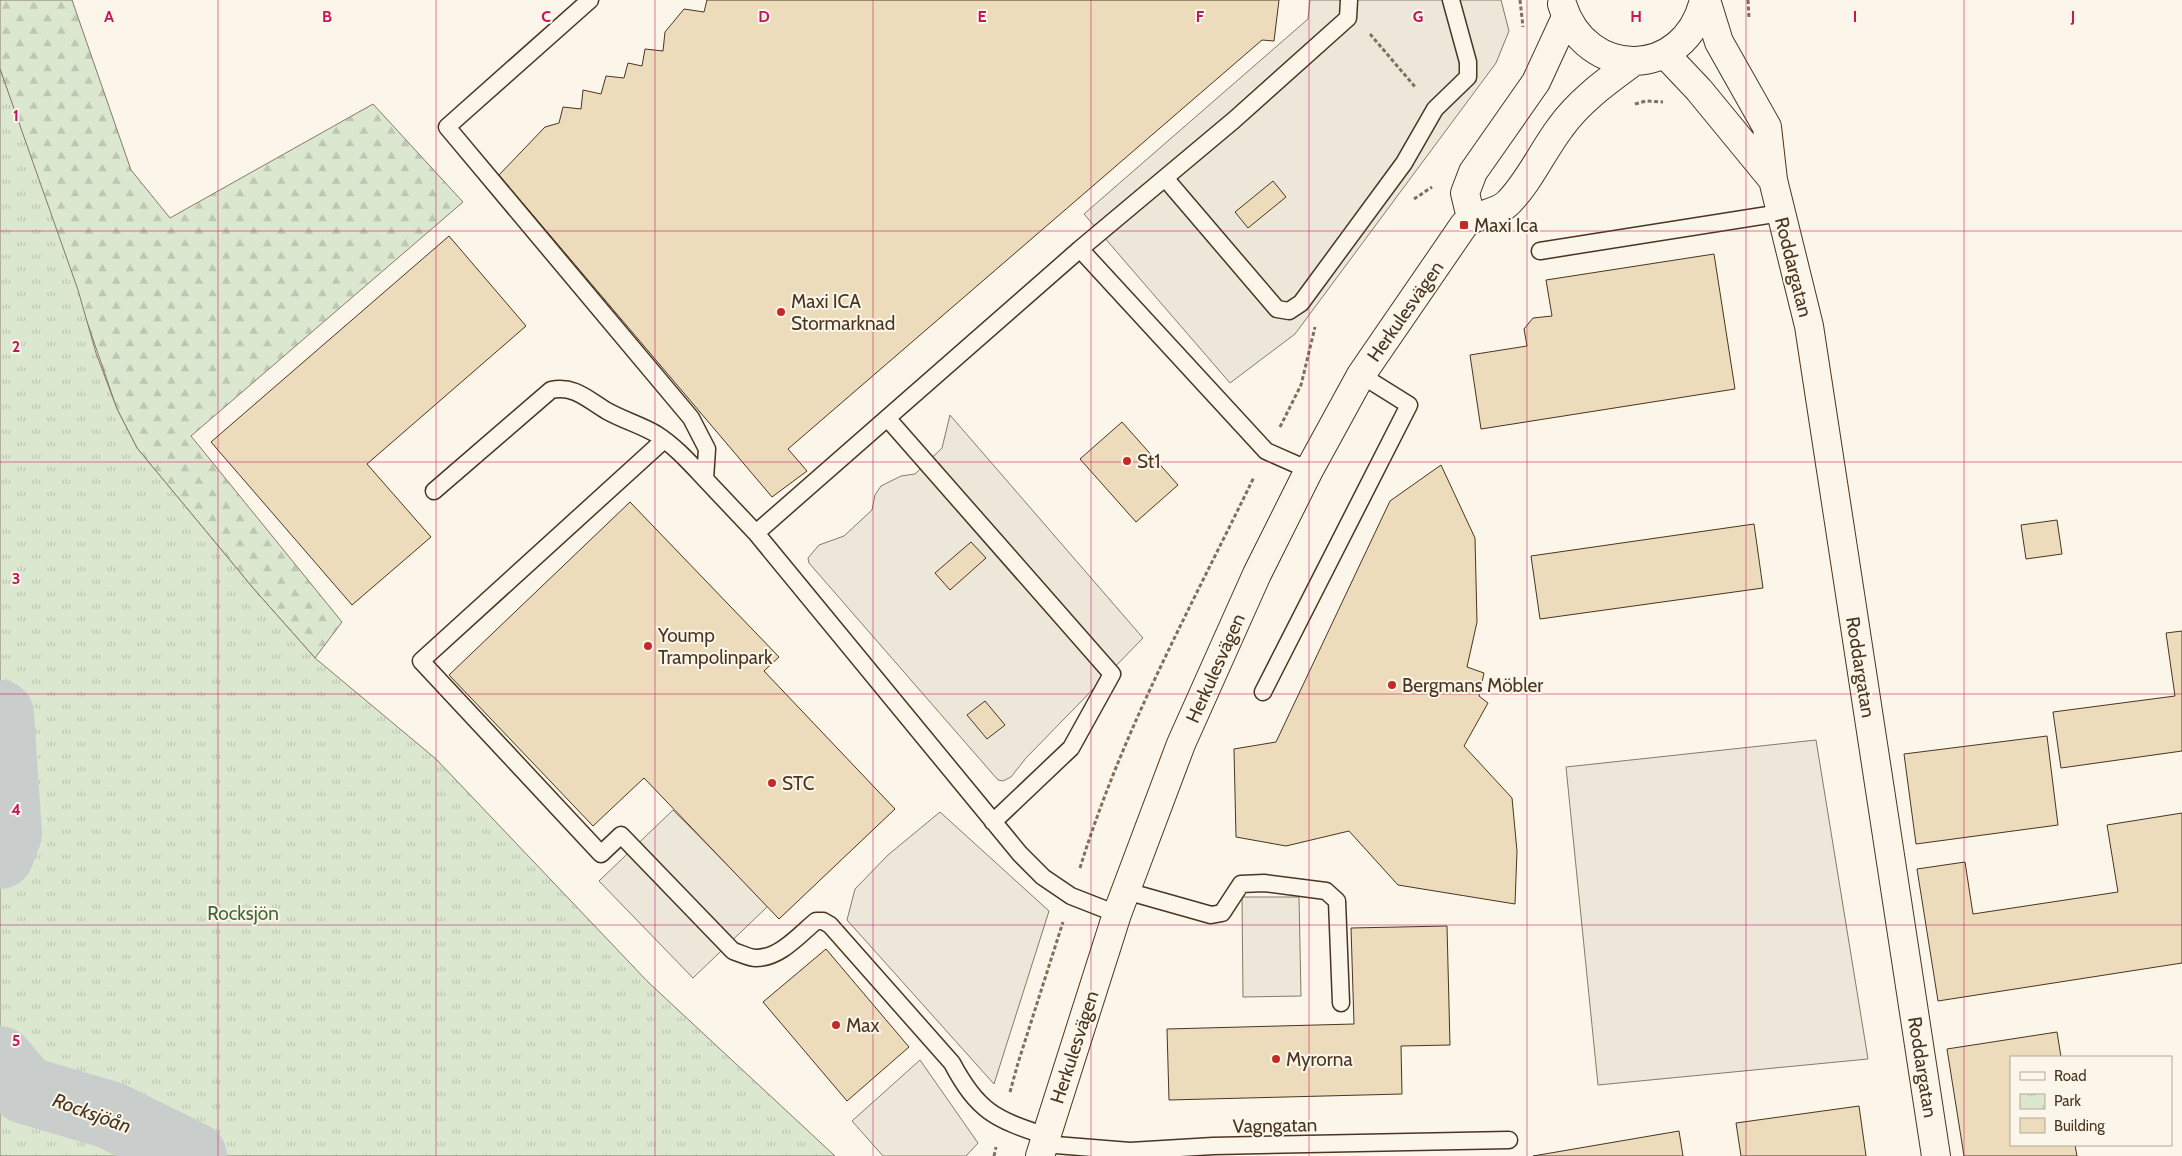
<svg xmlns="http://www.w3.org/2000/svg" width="2182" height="1156" font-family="Cabin,sans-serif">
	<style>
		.forest { fill: url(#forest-firs); stroke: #887966 }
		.park { fill: url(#park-tufts); stroke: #887966 }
		.parking { fill: #ede7d9; stroke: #887966 }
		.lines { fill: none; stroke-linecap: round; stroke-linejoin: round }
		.river { stroke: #c9cecd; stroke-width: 68 }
		.building { fill: #ecdcbc; stroke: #4a3520 }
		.service-casing { stroke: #4a3520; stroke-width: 19 }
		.minor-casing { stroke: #4a3520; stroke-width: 30 }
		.secondary-casing { stroke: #4a3520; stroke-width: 30 }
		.path { stroke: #7f6f5c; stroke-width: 3; stroke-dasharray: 4 2.5; stroke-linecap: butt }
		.service { stroke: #fbf6e9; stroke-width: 16 }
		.minor { stroke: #fbf6e9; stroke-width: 28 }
		.secondary { stroke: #fbf6e9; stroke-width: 28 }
		.grid { fill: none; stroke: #c2185b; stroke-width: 1; stroke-opacity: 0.55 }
		.poi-dot { fill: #c62828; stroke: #fbf6e9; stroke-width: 2 }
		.labels { text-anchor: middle; stroke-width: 4; stroke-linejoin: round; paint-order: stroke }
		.poi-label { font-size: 19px; fill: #4a3520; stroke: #fbf6e9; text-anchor: start }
		.street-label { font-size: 19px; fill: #4a3520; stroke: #fbf6e9 }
		.park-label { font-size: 19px; fill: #436837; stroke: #fbf6e9 }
		.water-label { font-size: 20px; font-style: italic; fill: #4a3520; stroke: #fbf6e9 }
		.grid-label { font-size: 16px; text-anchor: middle; font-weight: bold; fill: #c2185b; stroke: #fbf6e9; stroke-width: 4; stroke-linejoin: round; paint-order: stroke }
	</style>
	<defs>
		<pattern id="forest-firs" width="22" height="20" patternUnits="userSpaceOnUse" patternTransform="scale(1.25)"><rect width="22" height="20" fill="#dce7d0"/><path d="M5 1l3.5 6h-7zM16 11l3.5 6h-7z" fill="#bec7b2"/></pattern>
		<pattern id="park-tufts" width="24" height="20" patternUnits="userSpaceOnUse" patternTransform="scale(1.25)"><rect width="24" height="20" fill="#dce7d0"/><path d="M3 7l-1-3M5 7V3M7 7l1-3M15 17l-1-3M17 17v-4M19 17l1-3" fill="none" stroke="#bec7b2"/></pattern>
	</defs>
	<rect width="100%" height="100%" fill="#fbf6e9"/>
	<path class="forest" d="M0 0H72L131 170 170 218 373 104 463 202 191 436 342 622 315 658 253 588 137 448 117 409 0 69Z"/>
	<path class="park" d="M0 69 78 290 96 353 117 409 137 448 253 588 315 658 436 759 648 982 835 1156H0Z"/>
	<path class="parking" d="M1310 0H1501L1509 31 1496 63 1295 334 1230 383 1084 214 1308 19Z
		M950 415 1143 638 1026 758 1011 777 1003 781 998 780 809 563 808 558 819 545 844 536 872 510 875 495 881 486 901 476 915 474 942 448Z
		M1816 740 1868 1059 1598 1085 1566 767Z
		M673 810 768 906 693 978 599 881Z
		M940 812 1049 911 994 1084 847 920 855 889 888 855Z
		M1242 897H1299L1301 996 1243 997Z
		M920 1060 978 1143 966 1156H883L852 1121Z"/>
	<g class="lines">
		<path class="river" d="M0 714 8 834 0 855
			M0 1060 25 1090 110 1115 193 1156"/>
	</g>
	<path class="building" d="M707 0H1279L1274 41 1262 40 788 449 807 471 772 497 499 175 545 127 559 123 563 107 581 109 583 90 601 94 606 76 624 78 628 63 642 66 645 49 663 51 665 32 684 9 704 12Z
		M1273 181 1286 197 1248 228 1235 212Z
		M449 236 526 326 367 464 431 537 352 605 211 442Z
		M1714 254 1735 389 1481 429 1470 355 1527 346 1524 329 1533 318 1552 316 1546 280Z
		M1122 422 1178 485 1136 522 1080 459Z
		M1441 465 1475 538 1477 622 1467 667 1484 673 1479 696 1488 703 1464 746 1512 798 1517 851 1515 904 1398 885 1349 831 1286 846 1236 837 1234 749 1276 742 1390 501Z
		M630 502 779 657 764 671 895 809 779 919 644 778 593 826 449 675Z
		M2057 520 2062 554 2026 559 2021 525Z
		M1754 524 1763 588 1540 619 1531 556Z
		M971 542 986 558 950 590 935 573Z
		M2182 631V751L2061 768 2053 712 2175 696 2166 633Z
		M985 701 1005 725 987 739 967 715Z
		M2047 736 2058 825 1916 844 1904 754Z
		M2182 813V963L1938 1001 1917 869 1965 862 1973 914 2118 892 2107 825Z
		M1447 926 1450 1045 1401 1046 1402 1094 1169 1100 1167 1029 1354 1024 1351 928Z
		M826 949 909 1047 847 1101 763 1002Z
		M2057 1032 2061 1057H2011V1145H2075L2077 1156H1964L1947 1049Z
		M1859 1106 1866 1156H1741L1736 1123Z
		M1679 1131 1683 1156H1533Z"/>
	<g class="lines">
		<g class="service-casing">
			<path id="service" d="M590 0 447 127 691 418 707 449 705 479 756 533
				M1165 178 1277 309 1289 311 1301 303 1404 163 1435 109 1468 77V62L1451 0
				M1080 249 1234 120 1348 18 1349 0
				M1540 251 1781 213
				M888 419 1112 674 1071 748 993 822
				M664 440 421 661 601 854 621 835 733 951C740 953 749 958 756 958 780 958 799 935 816 921H823L830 925 952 1063C978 1112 995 1119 1046 1136
				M434 491 551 390C575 385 588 400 607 411 623 420 641 425 656 434 675 446 690 463 705 479
				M1263 692 1409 405 1361 375
				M1126 891 1211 915 1222 913 1241 884 1264 883 1326 891 1337 901 1341 1003
				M1117 914 1071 896 1043 877 1020 854 756 533 1080 249 1266 451 1309 470
				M1043 1144 1130 1151 1213 1146 1509 1140"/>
		</g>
		<g class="minor-casing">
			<path id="minor" d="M1706 0 1719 42 1767 127 1773 180 1809 326 1936 1156
				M1665 54 1699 90 1773 180"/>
		</g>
		<g class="secondary-casing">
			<path id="secondary" d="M1562 4C1586 81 1685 80 1704 0
				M1471 218 1465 193 1473 172 1536 82 1566 17
				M1040 1156 1117 914 1181 744 1257 574 1309 470 1361 375 1464 225C1476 213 1496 215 1508 203 1529 182 1542 152 1560 128 1579 101 1607 81 1633 62"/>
		</g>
		<path class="path" d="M1520 0 1523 27
			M1748 0 1749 18
			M1370 34 1416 88
			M1635 104 1646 101 1663 102
			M1414 199 1432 187
			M1280 427 1301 385 1315 327
			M1080 868C1122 731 1192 605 1254 477
			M1010 1092 1018 1063 1063 922
			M994 1156 996 1147"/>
		<use href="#service" class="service"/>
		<use href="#minor" class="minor"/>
		<use href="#secondary" class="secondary"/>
	</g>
	<path class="grid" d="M218 0V1156M436 0V1156M655 0V1156M873 0V1156M1091 0V1156M1309 0V1156M1527 0V1156M1746 0V1156M1964 0V1156M0 231H2182M0 462H2182M0 694H2182M0 925H2182"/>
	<g class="poi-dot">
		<rect x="1459" y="220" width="10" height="10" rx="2.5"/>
		<circle cx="781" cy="312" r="5"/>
		<circle cx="1127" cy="461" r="5"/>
		<circle cx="648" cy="646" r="5"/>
		<circle cx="1392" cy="685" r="5"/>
		<circle cx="772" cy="783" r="5"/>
		<circle cx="836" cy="1025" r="5"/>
		<circle cx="1276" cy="1059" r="5"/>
	</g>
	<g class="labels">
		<g class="poi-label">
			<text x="1474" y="232">Maxi Ica</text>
			<text x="791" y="308">Maxi ICA<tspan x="791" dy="22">Stormarknad</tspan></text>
			<text x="1137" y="468">St1</text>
			<text x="658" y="642">Yoump<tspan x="658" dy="22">Trampolinpark</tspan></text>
			<text x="1402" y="692">Bergmans Möbler</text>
			<text x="782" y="790">STC</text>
			<text x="846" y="1032">Max</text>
			<text x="1286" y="1066">Myrorna</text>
		</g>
		<g class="street-label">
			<text transform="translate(1794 267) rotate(76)" y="7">Roddargatan</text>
			<text transform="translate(1405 311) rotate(-55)" y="7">Herkulesvägen</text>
			<text transform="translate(1861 667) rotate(81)" y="7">Roddargatan</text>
			<text transform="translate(1215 668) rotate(-66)" y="7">Herkulesvägen</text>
			<text transform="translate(1074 1047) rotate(-72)" y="7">Herkulesvägen</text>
			<text transform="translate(1923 1067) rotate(81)" y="7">Roddargatan</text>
			<text transform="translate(1275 1125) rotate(-1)" y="7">Vagngatan</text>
		</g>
		<g class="park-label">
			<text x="243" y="920">Rocksjön</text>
		</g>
		<g class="water-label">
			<text transform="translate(92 1113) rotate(20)" y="7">Rocksjöån</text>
		</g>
	</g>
	<g class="grid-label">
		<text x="109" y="22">A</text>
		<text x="327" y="22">B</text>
		<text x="546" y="22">C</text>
		<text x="764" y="22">D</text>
		<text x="982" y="22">E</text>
		<text x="1200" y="22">F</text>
		<text x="1418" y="22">G</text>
		<text x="1636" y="22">H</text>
		<text x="1855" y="22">I</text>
		<text x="2073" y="22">J</text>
		<text x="16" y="121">1</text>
		<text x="16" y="352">2</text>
		<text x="16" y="584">3</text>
		<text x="16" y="815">4</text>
		<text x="16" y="1046">5</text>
	</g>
	<rect x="2010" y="1056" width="162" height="90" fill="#fbf6e9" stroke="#b4a999"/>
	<rect x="2020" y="1072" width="25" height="8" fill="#fbf6e9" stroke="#b4a999"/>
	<text x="2054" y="1081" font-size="15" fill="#4a3520">Road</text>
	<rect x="2020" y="1094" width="25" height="15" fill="url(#park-tufts)" stroke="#b4a999"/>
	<text x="2054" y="1106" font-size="15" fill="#4a3520">Park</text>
	<rect x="2020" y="1118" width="25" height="15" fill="#ecdcbc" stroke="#b4a999"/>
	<text x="2054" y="1131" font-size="15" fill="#4a3520">Building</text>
</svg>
